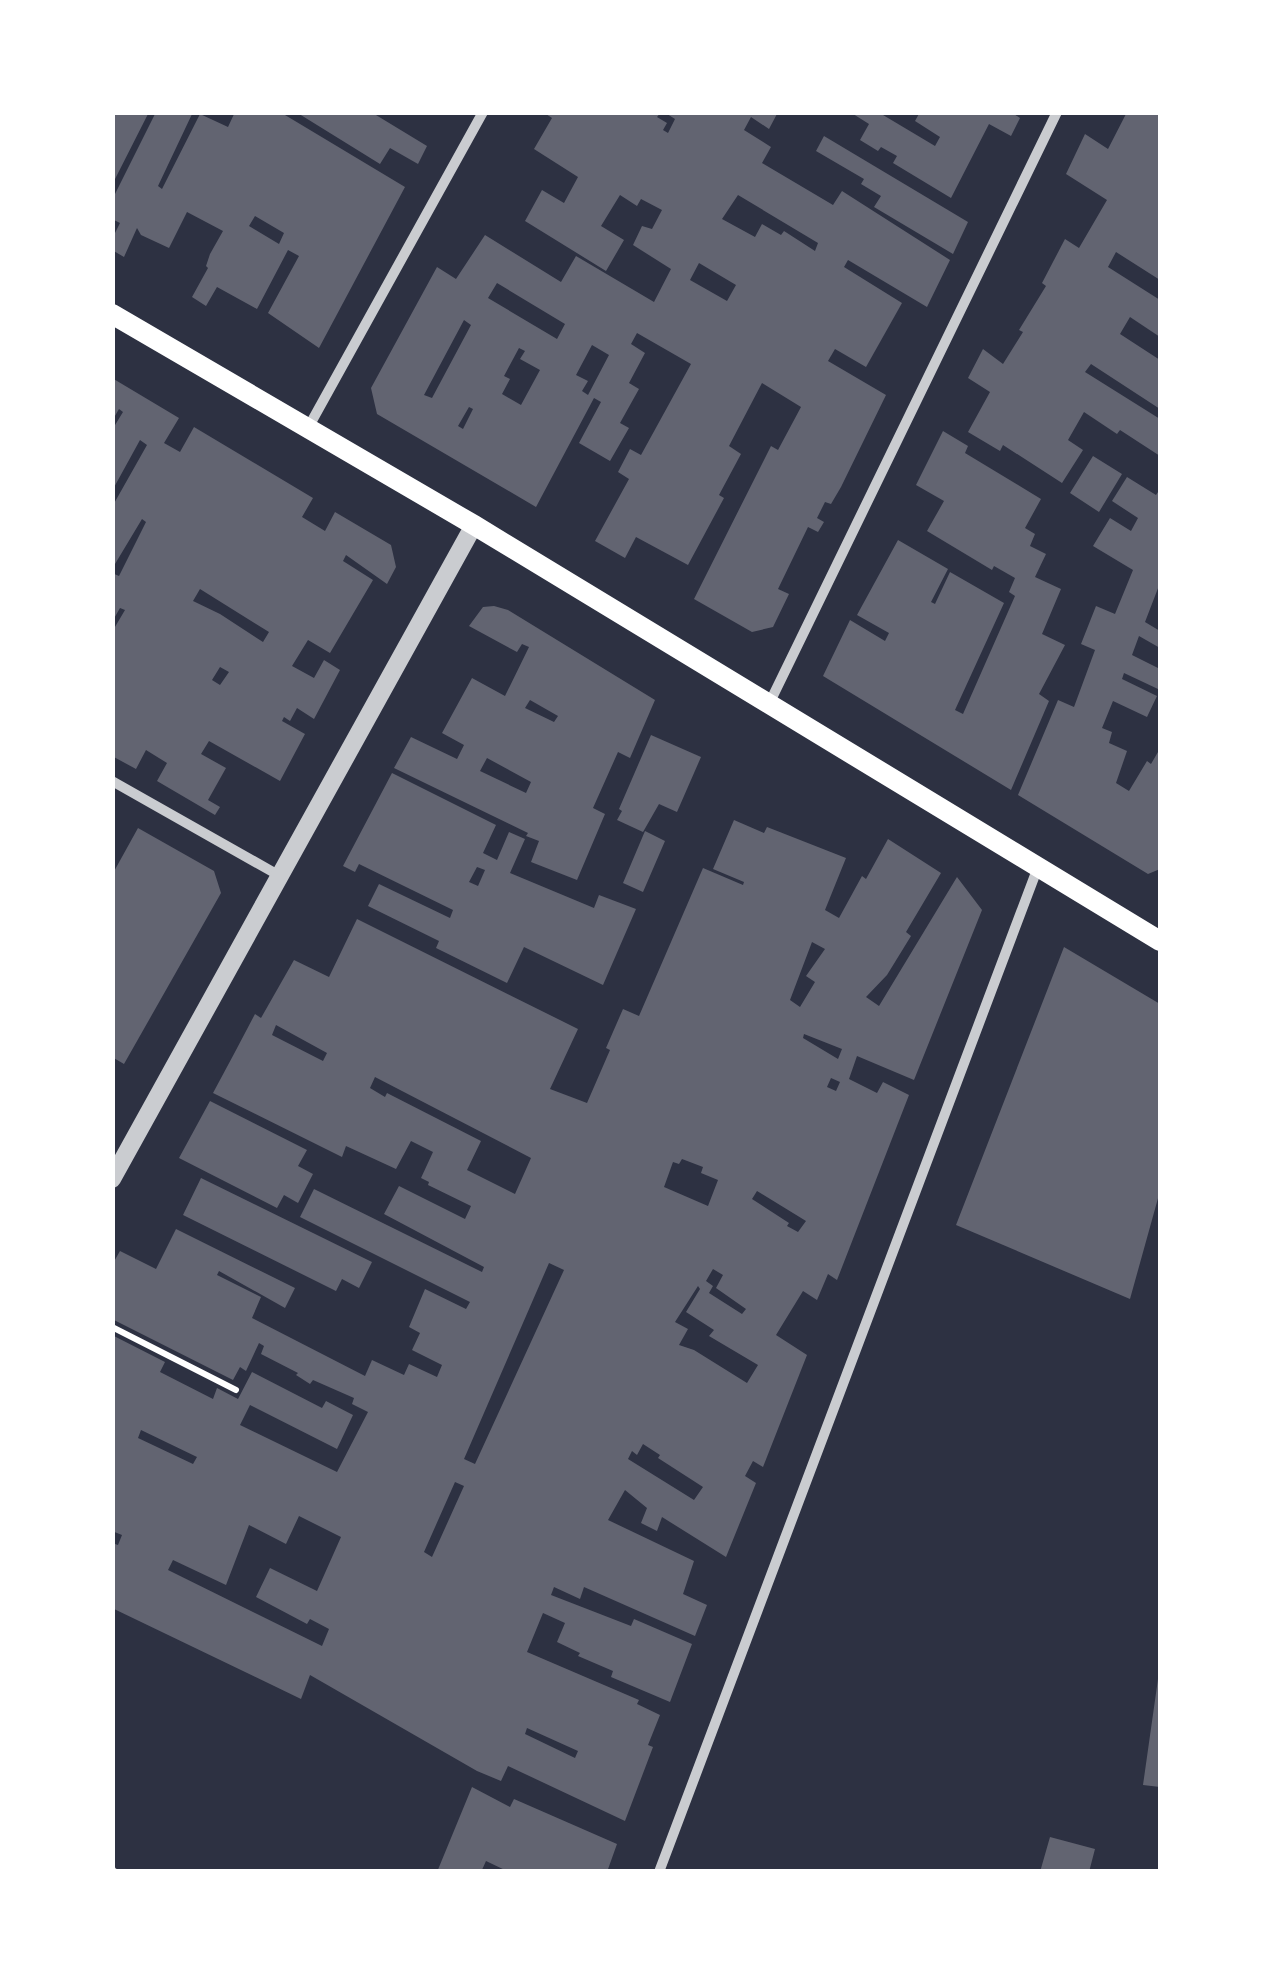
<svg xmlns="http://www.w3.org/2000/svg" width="1273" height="1984" font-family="Signika,sans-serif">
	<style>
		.building { fill: #626471; fill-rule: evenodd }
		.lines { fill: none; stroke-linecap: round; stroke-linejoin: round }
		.path { stroke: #fff; stroke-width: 6 }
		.service { stroke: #caccd0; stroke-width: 8 }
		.minor { stroke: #caccd0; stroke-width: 10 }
		.tertiary { stroke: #caccd0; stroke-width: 18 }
		.secondary { stroke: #fff; stroke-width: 20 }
	</style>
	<rect width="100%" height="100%" fill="#2d3142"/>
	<path class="building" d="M112 112H149L112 185Z
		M156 112H193L158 186 162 189 200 114 228 127 235 112H280L405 187 319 348 268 313 299 256 288 250 257 309 217 287 206 306 192 297 208 268 206 266 210 254 223 231 187 212 169 248 141 235 137 228 124 257 112 250V239L120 223 112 219V200ZM255 216 284 233 279 244 249 226Z
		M296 112H371L427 146 418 164 390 148 380 164Z
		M543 112H661L657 117 667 123 663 130 668 133 675 119 664 112H778L769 129 751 117 744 130 771 147 762 163 833 205 842 191 950 260 927 307 848 260 844 267 902 303 866 367 835 349 828 361 886 395 841 487 831 504 825 502 817 518 824 522 818 532 808 527 778 589 789 594 773 627 752 632 694 599 771 446 778 450 801 407 762 383 729 446 741 454 719 495 724 498 688 565 636 537 625 558 595 541 629 479 618 472 630 449 641 455 691 364 637 333 631 344 645 353 629 383 639 389 620 423 629 428 610 461 579 443 601 402 594 398 536 507 377 414 371 388 437 267 456 279 485 235 561 282 576 256 654 302 671 269 633 245 642 226 652 229 662 210 641 199 637 206 620 195 601 226 624 240 606 271 525 221 542 190 564 203 578 177 534 149 552 118ZM738 195 818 243 815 251 784 231 781 235 762 224 755 237 722 219ZM699 263 736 285 727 301 690 280ZM497 283 565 324 557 339 488 298ZM464 320 471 325 432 398 424 395ZM592 345 609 355 588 395 582 391 588 381 576 375ZM519 348 525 351 520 359 540 370 521 405 502 394 510 379 504 376ZM469 407 473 409 463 429 458 426Z
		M850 112H878L935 146 940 137 915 121 920 112H1011L1020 118 1011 136 989 124 951 198 893 163 897 156 881 147 878 151 860 140 869 124Z
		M1127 112H1160V280L1116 252 1108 267 1160 300V337L1130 317 1120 334 1160 360V409L1091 364 1085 372 1160 419V456L1120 430 1117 434 1084 412 1068 440 1083 450 1062 483 1003 445 1000 451 968 432 990 392 968 378 983 349 1003 364 1023 332 1019 330 1046 286 1042 283 1065 239 1079 248 1107 200 1066 174 1085 134 1108 149Z
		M824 136 968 222 953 254 874 207 881 196 861 184 864 179 816 151Z
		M112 378 179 418 164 443 180 452 194 427 313 498 302 517 325 531 335 512 391 545 396 567 387 584 346 555 343 561 373 580 330 653 308 640 292 666 314 678 324 660 340 670 314 719 297 708 290 721 284 717 282 721 305 734 280 781 209 741 201 754 226 768 208 800 220 807 215 815 157 781 167 763 146 750 136 769 112 756V632L125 610 120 608 112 622V573L119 576 146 522 142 519 112 569V507L147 445 140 440 112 491V430L123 412 119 409 112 421ZM200 589 269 632 263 642 220 614 193 601ZM220 667 229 672 220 685 212 680Z
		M943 431 968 446 965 453 1041 499 1025 528 1035 534 1030 546 1046 554 1035 577 1061 589 1042 634 1065 645 1039 694 1049 701 1011 790 823 676 850 620 885 641 889 633 857 615 898 540 948 569 931 602 935 604 950 572 1004 603 955 710 963 714 1015 596 1009 592 1015 578 994 566 992 570 927 531 944 501 916 485Z
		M1093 456 1122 474 1099 512 1070 493Z
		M1127 477 1156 495 1160 489V583L1145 622 1160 631V648L1139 636 1132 655 1160 669V683L1158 689 1124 673 1122 679 1157 696 1147 717 1113 701 1102 728 1112 732 1109 743 1127 751 1116 783 1129 791 1147 761 1151 764 1158 752 1160 754V869L1148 874 1018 795 1058 700 1074 707 1095 650 1081 644 1096 606 1115 614 1133 570 1093 546 1110 518 1131 531 1138 518 1112 501Z
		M494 606 508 610 655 700 630 758 618 752 593 808 605 814 577 880 531 862 539 841 526 836 528 833 394 768 411 737 457 759 464 745 442 733 472 678 505 696 529 647 522 644 517 652 469 626 483 607ZM530 700 558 716 554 722 525 708ZM487 758 531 782 526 793 480 771Z
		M651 735 701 757 677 812 659 804 643 832 617 820 622 811 619 809Z
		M392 773 496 825 483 853 497 860 509 832 525 839 510 873 594 908 599 895 636 909 603 985 524 947 507 983 436 948 439 941 368 906 379 884 450 918 453 910 359 864 355 872 343 866ZM477 867 485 870 478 886 469 882Z
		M734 820 764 833 767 827 846 858 825 910 839 918 862 876 866 879 888 839 941 873 906 932 911 936 887 975 866 997 879 1006 957 877 982 910 914 1080 857 1056 849 1079 877 1093 883 1082 909 1095 837 1280 828 1274 817 1300 803 1291 776 1335 807 1355 763 1467 753 1461 745 1476 756 1483 726 1557 662 1517 657 1531 641 1523 647 1508 625 1490 608 1520 694 1561 683 1594 707 1605 695 1636 584 1587 580 1599 554 1587 551 1595 631 1626 634 1619 692 1644 670 1702 611 1677 613 1671 578 1656 580 1653 557 1642 565 1623 543 1613 527 1652 639 1700 637 1704 660 1715 648 1745 653 1747 625 1821 508 1766 501 1781 477 1771 310 1675 301 1699 112 1608V1543L118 1545 122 1535 112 1531V1335L165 1362 160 1372 213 1399 217 1388 238 1399 252 1372 322 1408 326 1401 353 1415 337 1449 250 1405 240 1425 337 1472 368 1412 352 1404 354 1398 313 1380 310 1384 296 1375 298 1373 261 1354 264 1346 259 1343 246 1371 240 1367 233 1380 112 1319V1265L120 1251 156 1269 176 1229 295 1288 285 1308 219 1271 217 1275 261 1297 252 1318 365 1376 372 1360 404 1375 409 1364 437 1377 442 1365 412 1350 420 1333 409 1327 425 1289 466 1309 470 1302 300 1217 314 1189 482 1272 484 1267 384 1214 399 1186 465 1219 471 1206 428 1185 429 1182 421 1178 433 1152 411 1141 396 1169 346 1146 342 1157 213 1093 235 1052 255 1014 261 1018 294 960 329 977 357 919 578 1029 550 1089 587 1103 610 1050 606 1048 623 1009 639 1016 703 868 743 885 744 882 713 869ZM812 942 825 949 806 976 815 982 800 1007 790 1000ZM276 1025 327 1053 323 1061 272 1035ZM804 1034 842 1049 838 1059 803 1038ZM375 1077 531 1158 515 1194 467 1170 481 1141 387 1093 385 1097 370 1088ZM831 1078 840 1082 836 1091 827 1087ZM682 1159 703 1167 701 1173 718 1180 708 1206 664 1187 673 1162 679 1164ZM757 1191 806 1221 798 1232 787 1226 789 1223 752 1199ZM549 1263 564 1270 475 1464 464 1459ZM713 1269 723 1275 716 1288 746 1309 742 1314 709 1293 713 1286 706 1281ZM698 1286 700 1289 686 1312 714 1330 709 1336 758 1365 747 1383 694 1350 679 1345 688 1329 675 1322ZM141 1430 197 1457 193 1464 138 1438ZM643 1444 660 1455 658 1458 703 1487 694 1500 628 1459 632 1451 637 1455ZM455 1482 464 1486 432 1557 424 1552ZM299 1516 341 1537 317 1591 270 1568 256 1597 307 1624 310 1619 329 1629 322 1646 168 1570 173 1560 226 1585 249 1525 286 1544ZM527 1728 578 1751 575 1758 525 1734Z
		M138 828 214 871 221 893 124 1064 112 1057V875Z
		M645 831 665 841 643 892 623 883Z
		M1064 947 1160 1004V1191L1130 1299 956 1225Z
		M210 1101 307 1150 298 1166 313 1174 298 1203 284 1195 277 1208 179 1158Z
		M201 1178 372 1262 359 1288 342 1279 336 1291 183 1215Z
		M1158 1679H1160V1787L1143 1785Z
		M472 1787 510 1807 514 1799 617 1844 607 1872H509L486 1861 481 1872H437Z
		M1050 1837 1095 1849 1089 1872H1040Z"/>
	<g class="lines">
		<path class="path" d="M112 1327 236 1390"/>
		<path class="service" d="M112 1870 114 1872"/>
		<path class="minor" d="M308 428 483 112
			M769 704 1057 112
			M112 781 280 876
			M659 1872 1038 867"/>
		<path class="tertiary" d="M112 1179 474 525"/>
		<path class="secondary" d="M112 314 474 525 1160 941"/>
	</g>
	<rect width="1273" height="1984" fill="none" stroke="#ffffff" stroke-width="230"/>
</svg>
